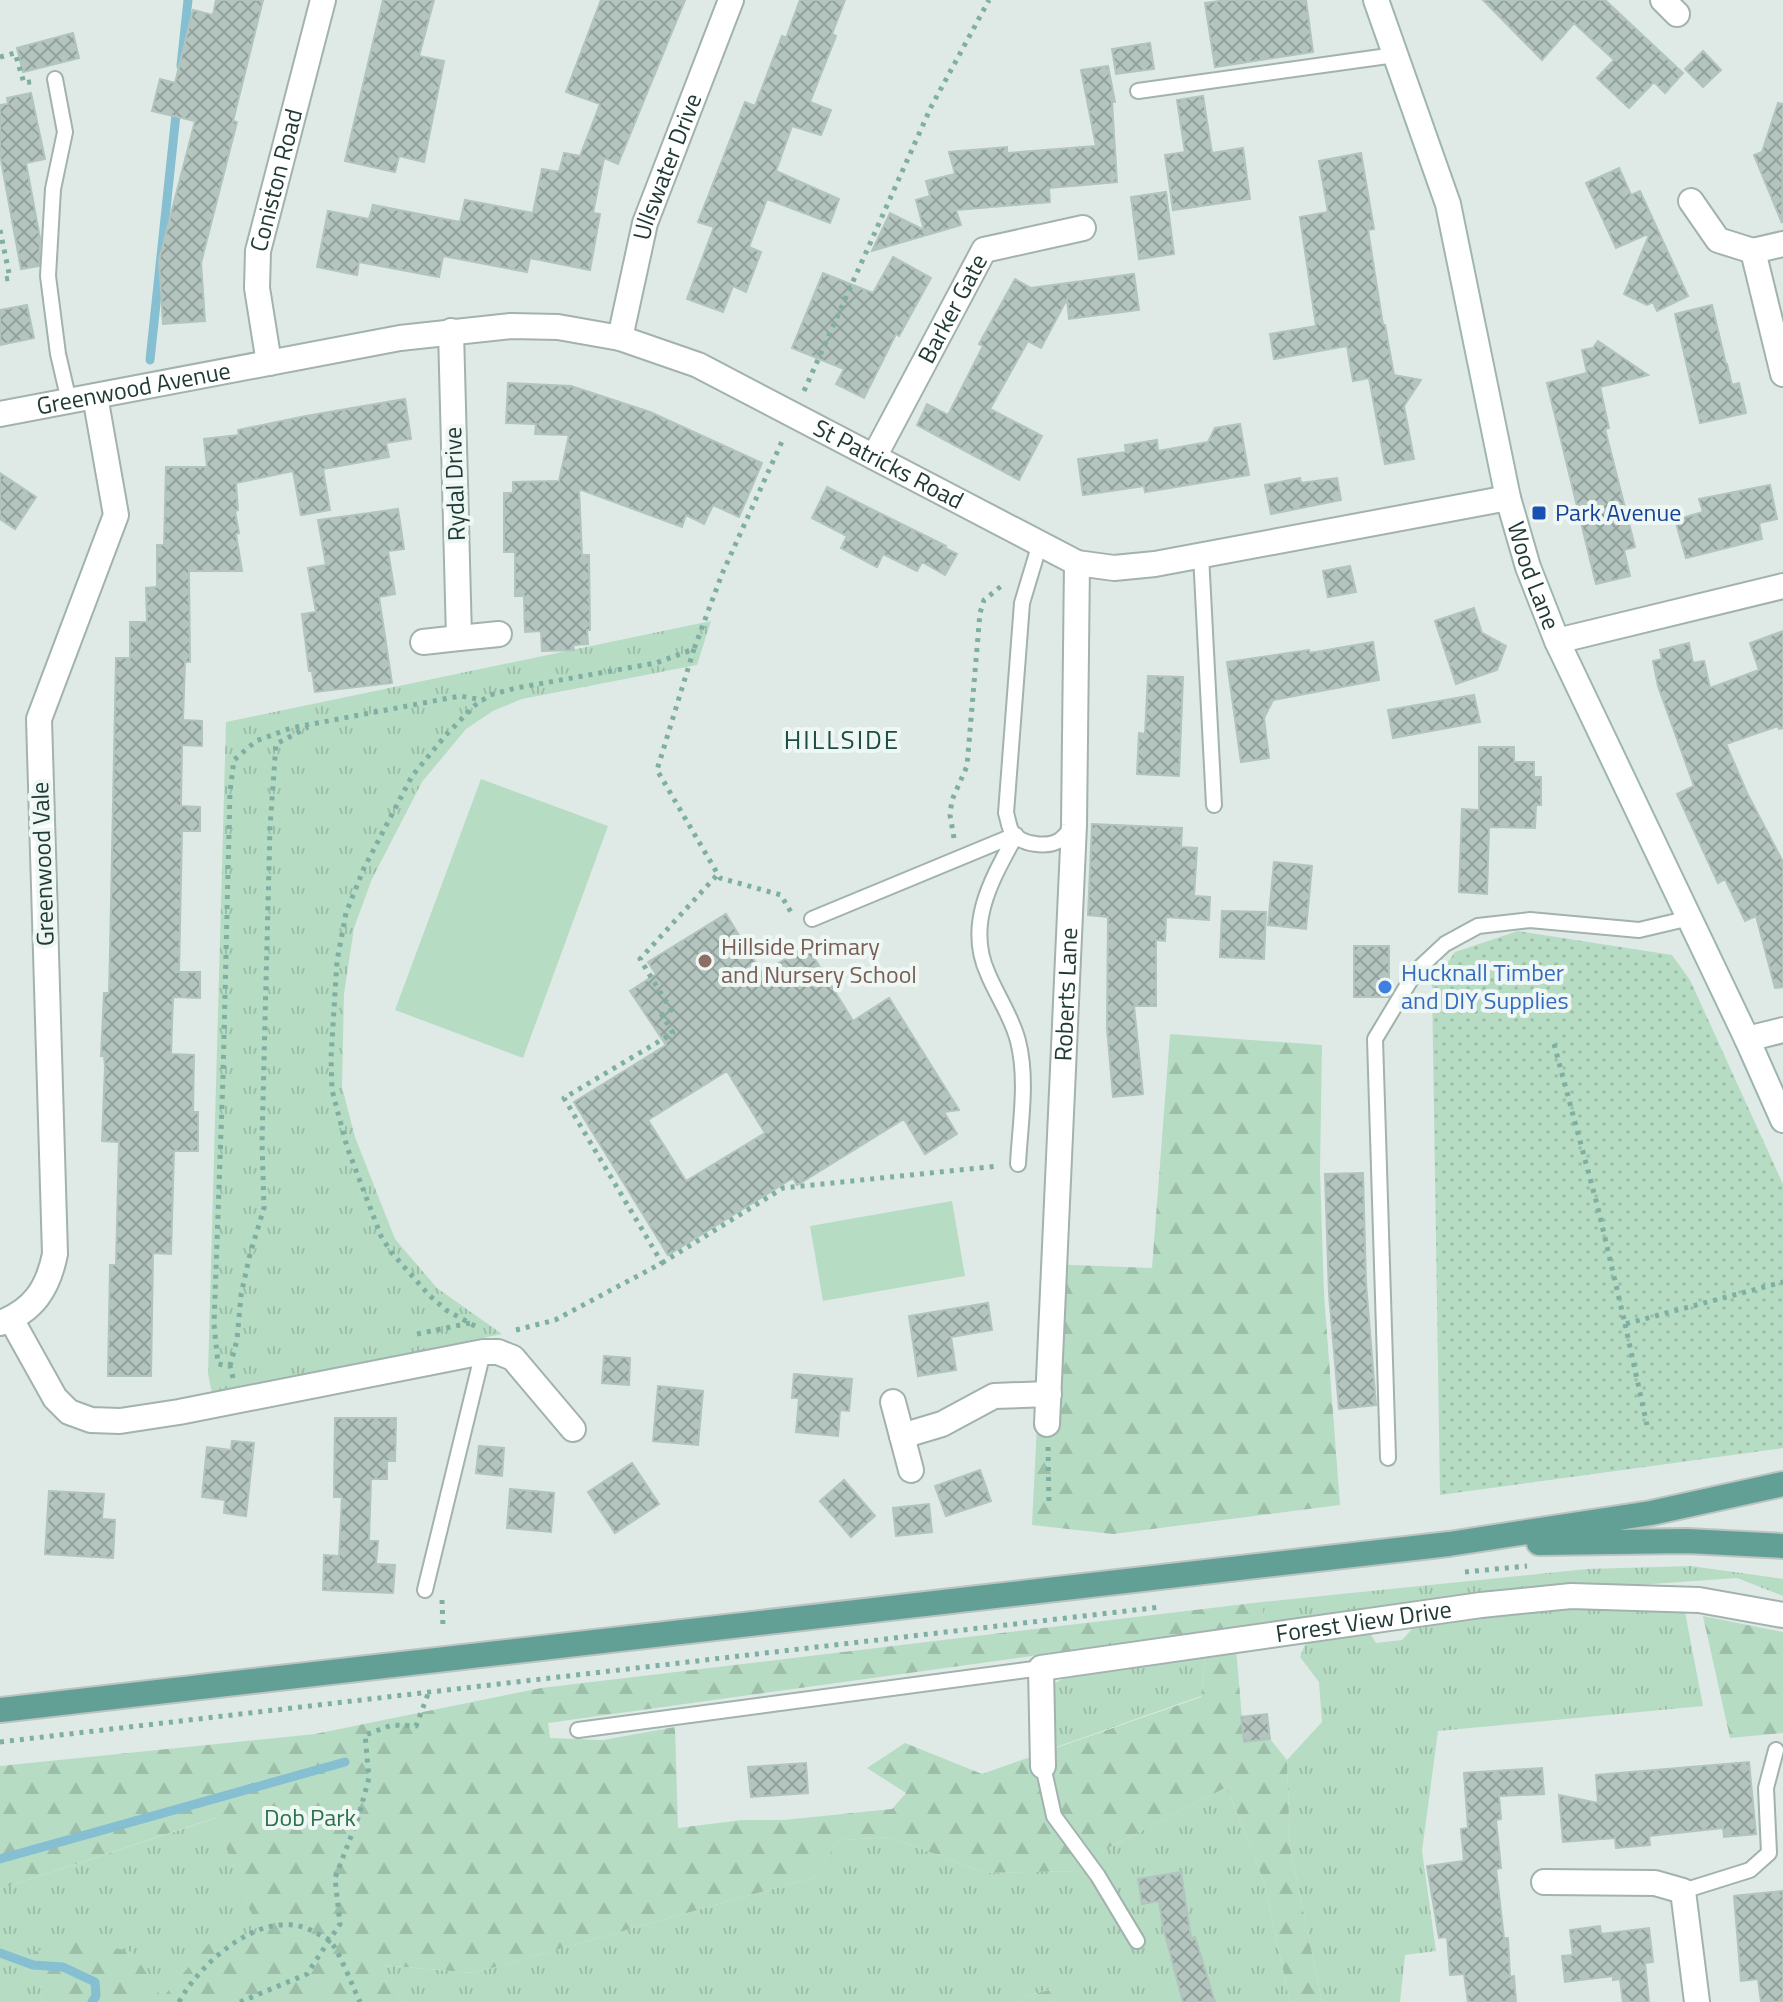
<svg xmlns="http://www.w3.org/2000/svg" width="1783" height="2002" font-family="'Titillium Web',sans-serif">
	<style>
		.grass { fill: url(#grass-tufts) }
		.forest { fill: url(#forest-firs) }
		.garden { fill: url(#garden-dots) }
		.pitch { fill: #b7dcc4 }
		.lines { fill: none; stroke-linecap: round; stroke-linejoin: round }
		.stream { stroke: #85bfd1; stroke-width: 9 }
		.building { fill: url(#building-cross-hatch); stroke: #b1c4be; stroke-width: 2; fill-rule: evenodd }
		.lane-casing { stroke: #a2b2ad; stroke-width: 18 }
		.street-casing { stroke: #a2b2ad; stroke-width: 28 }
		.secondary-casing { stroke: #9eb6af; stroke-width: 28 }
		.primary-casing { stroke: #bcc4c2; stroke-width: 28 }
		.path { stroke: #7faea3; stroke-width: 5; stroke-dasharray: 4 6; stroke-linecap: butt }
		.lane { stroke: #fff; stroke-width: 14 }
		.street { stroke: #fff; stroke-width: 24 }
		.secondary { stroke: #fff; stroke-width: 24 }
		.primary { stroke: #62a096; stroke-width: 24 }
		.transit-dot { fill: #1a4fb4; stroke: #eff7f4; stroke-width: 3 }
		.education-dot { fill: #8d6e63; stroke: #eff7f4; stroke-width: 3 }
		.shop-dot { fill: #3f7fe0; stroke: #eff7f4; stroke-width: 3 }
		.labels { text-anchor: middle; stroke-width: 8; stroke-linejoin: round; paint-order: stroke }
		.street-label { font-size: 24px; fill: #203a35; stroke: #eff7f4 }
		.transit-label { font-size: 24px; fill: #164399; stroke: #eff7f4; text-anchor: start }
		.education-label { font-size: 24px; fill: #785e54; stroke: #eff7f4; text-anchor: start }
		.shop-label { font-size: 24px; fill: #366cbe; stroke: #eff7f4; text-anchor: start }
		.park-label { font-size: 24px; fill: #2a714b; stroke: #eff7f4 }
		.neighbourhood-label { font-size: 26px; letter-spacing: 2px; fill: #1c4c44; stroke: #eff7f4 }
	</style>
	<defs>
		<pattern id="grass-tufts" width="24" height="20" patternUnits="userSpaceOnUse" patternTransform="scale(2)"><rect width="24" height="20" fill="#b7dcc4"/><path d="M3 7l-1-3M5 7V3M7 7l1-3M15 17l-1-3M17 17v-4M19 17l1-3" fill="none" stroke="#9dbea9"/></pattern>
		<pattern id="forest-firs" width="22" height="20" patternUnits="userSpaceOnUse" patternTransform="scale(2)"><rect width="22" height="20" fill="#b7dcc4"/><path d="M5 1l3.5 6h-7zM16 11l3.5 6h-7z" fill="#9dbea9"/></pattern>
		<pattern id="garden-dots" width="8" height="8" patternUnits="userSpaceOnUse" patternTransform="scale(2)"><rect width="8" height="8" fill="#b7dcc4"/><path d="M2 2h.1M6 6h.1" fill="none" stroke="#9dbea9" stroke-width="1.8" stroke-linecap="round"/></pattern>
		<pattern id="building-cross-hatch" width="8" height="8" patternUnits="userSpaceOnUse" patternTransform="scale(2)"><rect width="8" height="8" fill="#b4c5bf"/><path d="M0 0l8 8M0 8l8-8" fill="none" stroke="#92a19c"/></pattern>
	</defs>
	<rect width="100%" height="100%" fill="#dfeae6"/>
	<path class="grass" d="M711 621 697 665 522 699 493 711 466 729 422 782 372 879 354 928 344 994 342 1087 355 1137 395 1239 437 1288 502 1334 212 1393 208 1374 226 722Z
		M1691 1566 1783 1579V1596L1737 1578 1465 1597 1263 1624 1262 1602 1587 1569Z
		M1577 1608 1685 1612 1703 1706 1438 1731 1422 1851 1436 1951 1405 1955 1400 2002H1322L1290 1847 1287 1760 1322 1722 1319 1682 1300 1657 1308 1637 1367 1628 1376 1643 1402 1640 1413 1628 1446 1621Z
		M1206 1651 1201 1696 1054 1748C1053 1734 1046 1699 1052 1687 1062 1668 1180 1656 1206 1651Z
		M1227 1787 1264 1882 1290 2002H1056L1051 1989 1024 1997 1018 2002H401L380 1965 474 1973 815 1877 835 1845 842 1840 890 1837 985 1873 1081 1871 1104 1850Z
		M216 1818 249 1909 272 1942H210L162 1999 35 1953 43 2002H0V1889Z"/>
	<path class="forest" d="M1170 1034 1322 1045 1320 1171 1324 1294 1340 1505 1113 1534 1032 1525 1045 1264 1152 1268Z
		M1262 1602 1263 1624 548 1723 550 1738 603 1740 675 1727 678 1828 742 1820H783L892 1809 906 1793 867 1768 905 1743 982 1774 1201 1697 1206 1651 1236 1648 1244 1742 1270 1739 1287 1760 1290 1847 1322 2002H1290L1264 1882 1227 1787 1104 1850 1081 1871 985 1873 890 1837 842 1840 835 1845 815 1877 474 1973 381 1965 401 2002H43L34 1952 80 1940 133 1952 162 1998 210 1942H270L249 1909 215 1818 0 1889V1766L315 1734 541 1688Z
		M1703 1616 1783 1632V1733L1730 1738Z
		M1052 1989 1056 2002H1018L1024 1997Z"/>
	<path class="garden" d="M1518 931 1672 955 1690 980 1783 1184V1448L1440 1495 1432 985 1455 952Z"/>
	<path class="pitch" d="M481 779 608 826 523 1058 395 1010Z
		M952 1201 965 1276 823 1301 810 1226Z"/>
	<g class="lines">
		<path class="stream" d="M181 66 188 0
			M150 360 177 105
			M0 1859 345 1762
			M0 1953 33 1965 63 1967 95 1982 96 1996 92 2002"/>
	</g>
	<path class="building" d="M216 0H263L233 121 237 122 201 263 205 321 163 324 159 260 195 121 152 111 160 79 175 83 193 10 213 15Z
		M383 0H434L419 56 444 61 424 162 399 156 395 172 345 161Z
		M601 0H685L618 164 604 158 593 213 600 214 590 270 530 258 527 272 443 256 439 277 359 262 357 275 317 267 328 211 369 219 373 205 460 222 465 200 533 213 542 169 559 172 564 153 580 156 600 104 566 92Z
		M800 0H845L832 34 836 36 810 102 831 110 821 135 792 126 776 171 839 199 830 223 767 199 749 247 761 252 746 292 733 286 723 312 687 299 714 227 698 222 745 102 755 106 782 36 786 38Z
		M1226 0H1306L1313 52 1215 67 1205 3Z
		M1483 0H1605L1683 73 1665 93 1654 82 1629 108 1597 78 1614 60 1574 23 1542 60Z
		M73 33 79 58 23 72 17 48Z
		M1150 43 1154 69 1116 74 1112 49Z
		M1703 51 1721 70 1703 87 1685 69Z
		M1108 66 1115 102H1112L1117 182 1049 188 1050 202 956 210 961 225 872 251 890 213 924 230 916 200 930 196 926 181 955 174 949 152 1007 147V153L1096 146 1081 70Z
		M31 93 45 159 26 163 40 238 39 266 21 269 0 155V105L8 104 7 98Z
		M1203 96 1212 153 1243 148 1250 199 1173 210 1165 155 1185 152 1177 100Z
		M1778 103 1783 104 1782 223 1754 155 1762 152Z
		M1361 153 1374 229 1368 230 1383 325H1385L1394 375 1421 380 1404 406 1414 459 1385 464 1369 378 1353 381 1347 346 1274 359 1270 334 1316 326 1300 217 1328 212 1319 161Z
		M1619 168 1631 195 1640 191 1688 296 1657 311 1653 302 1647 305 1624 294 1650 233 1616 248 1586 183Z
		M1166 192 1174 254 1139 259 1131 197Z
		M893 257 931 278 899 336 896 334 864 398 836 384 844 369 792 348 823 273 873 293Z
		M1134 274 1139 310 1069 319 1067 299 1041 348 1028 341 990 409 1042 436 1019 480 917 425 927 404 948 415 983 346 979 344 1015 279 1031 288Z
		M27 305 34 338 0 345V310Z
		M1712 305 1726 364H1727L1732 385 1739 383 1746 413 1700 423 1675 314Z
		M1598 341 1648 375 1600 387 1609 428 1605 429 1635 547 1624 550 1630 576 1596 584 1547 383 1587 373 1582 350 1593 348Z
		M508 383 571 386 650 412 762 463 739 517 713 505 704 524 686 515 682 527 579 489 582 555H589L590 630H587L588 644 573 645 574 650 542 651 541 631 525 632 524 596H515V552H504V493H513V482L559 481 569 435 535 434 536 424 506 423Z
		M405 399 411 439 386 443 389 457 323 469 330 510 301 515 293 471 236 483 238 510 235 511 239 533 236 534 242 571H189L190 662H185L183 720 202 721V746L182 745 181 806 200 807V831H182L179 972H200V998L173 997 171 1054 194 1055 193 1112H198V1151H174L171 1254 153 1253 151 1376H108L110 1265H116L119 1142 102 1141 105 1066 104 1056H101L104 993H109L110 952 116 658H130V622H147L146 588 157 587V545H164L166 467H207L204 439 239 435 238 430 306 416Z
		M1240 424 1249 475 1145 492 1144 486 1083 495 1078 459 1126 452 1125 445 1157 440 1158 451 1208 442 1215 428Z
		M0 473 36 497 15 529 0 519Z
		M1300 478 1301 483 1337 478 1341 500 1271 514 1265 485Z
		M1770 485 1777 519 1759 523 1762 539 1686 558 1675 520 1703 512 1699 499Z
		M827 487 946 546 945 548 957 554 945 575 922 562 917 571 883 554 877 567 841 548 847 536 812 518Z
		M398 509 404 549 388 551 395 594 379 597 392 683 315 692 312 671H309L302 614 316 612 308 568 326 565 318 520Z
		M1350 566 1356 592 1328 597 1323 571Z
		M1474 608 1482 633 1506 646 1497 670 1456 684 1435 621Z
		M1783 631V728L1779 729 1778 726 1726 744 1747 793 1783 862V987L1775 988 1756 916 1745 921 1725 879 1718 883 1677 794 1694 786 1658 686 1653 661 1662 659 1660 650 1689 643 1693 663 1704 661 1710 688 1759 670 1750 643Z
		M1373 642 1379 680 1273 700 1264 718 1269 758 1241 762 1227 662 1309 650 1310 653Z
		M1148 676 1183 677 1179 776 1137 774 1139 733 1145 734Z
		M1474 695 1480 722 1393 738 1388 710Z
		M1479 747H1514V762H1534V777H1541V805H1536L1535 828 1489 827 1487 894 1459 892 1462 809 1479 810Z
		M1092 824 1182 828 1181 847 1197 848 1194 896 1210 897 1209 920 1166 917 1165 941 1156 940V1006H1134L1143 1094 1113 1097 1107 1028 1108 917 1088 915Z
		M1274 862 1312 866 1306 929 1268 925Z
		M1222 911 1266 912 1264 959 1220 957Z
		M726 914 762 973 807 946 853 1021 889 998 959 1110 944 1112 957 1134 925 1154 904 1119 797 1185 793 1178 668 1255 574 1102 666 1045 630 991 656 974 648 962ZM727 1071 765 1133 686 1181 648 1120Z
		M1354 946H1389V997H1354Z
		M1363 1173 1366 1283 1376 1405 1339 1409 1329 1294 1325 1174Z
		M988 1303 992 1330 951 1337 956 1370 918 1376 909 1316Z
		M604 1356 630 1358 629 1385 602 1383Z
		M794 1374 852 1379 849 1411 840 1410 838 1436 796 1432 799 1398H792Z
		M658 1386 703 1391 698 1445 653 1441Z
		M335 1418H396L395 1461H387V1479H371L369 1541H378L376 1564 395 1565 393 1593 323 1590 324 1555 339 1556 342 1497H334Z
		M232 1441 254 1443 246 1516 224 1513 225 1500 202 1497 207 1447 231 1450Z
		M479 1446 504 1448 502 1476 476 1473Z
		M632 1463 659 1504 615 1533 588 1492Z
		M980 1470 991 1501 946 1516 935 1486Z
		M844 1480 875 1516 851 1537 820 1501Z
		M510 1489 554 1493 551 1532 507 1528Z
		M49 1491 104 1494 102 1519 115 1520 113 1558 45 1554Z
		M929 1504 932 1532 896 1536 893 1508Z
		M1267 1714 1270 1739 1244 1742 1241 1717Z
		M1749 1762 1756 1834 1724 1837 1723 1828 1649 1836 1650 1845 1616 1848 1615 1838 1563 1842 1559 1795 1598 1803 1596 1775Z
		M806 1763 808 1793 751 1797 748 1767Z
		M1542 1768 1544 1794 1499 1796 1501 1819 1496 1820 1501 1868 1496 1869 1504 1938H1508L1510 1977 1514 1976 1516 2002H1468L1464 1974 1450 1975 1447 1937 1439 1938 1427 1866 1464 1861 1461 1829 1468 1828 1464 1773Z
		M1181 1872 1191 1938 1195 1937 1215 2002H1183L1163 1927 1159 1901 1142 1904 1138 1879Z
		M1783 1891V2002H1761L1758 1979 1741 1981 1734 1896Z
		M1600 1926 1601 1934 1649 1928 1653 1962 1645 1963 1649 2002H1623L1620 1979 1613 1980V1976L1565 1982 1562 1956 1573 1955 1570 1930Z"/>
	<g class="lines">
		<g class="lane-casing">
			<path id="lane" d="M55 79 65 132 53 189 48 276 58 354 69 401
				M1138 91 1395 55
				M1040 543 1022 603 1006 813C1008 819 1009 828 1012 832 1021 845 1048 848 1060 840 1065 836 1070 830 1074 825
				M1201 555 1214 805
				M1016 835C992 879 965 924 988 974 997 996 1012 1017 1018 1041 1028 1080 1020 1124 1018 1164
				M812 919 1015 835
				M1388 1458 1375 1039 1416 971 1445 944 1478 926 1530 920 1639 930 1690 918
				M425 1590 483 1352
				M578 1730 1041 1668
				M1043 1766 1054 1816 1098 1876 1137 1941
				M1683 1891 1750 1870 1769 1853 1766 1788 1776 1750"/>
		</g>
		<g class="street-casing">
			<g id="street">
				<path d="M1663 0 1677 14"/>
				<path d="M1691 201 1718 240 1753 251"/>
				<path d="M1783 244 1753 251 1783 374"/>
				<path id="s1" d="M620 338 645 223 731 0"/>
				<path id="s2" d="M269 363 257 288 258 251 323 0"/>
				<path id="s3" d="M0 414 400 338 511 326 558 327 620 338 698 365 1077 563 1114 568 1155 564 1508 498"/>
				<path id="s4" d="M874 457 984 250 1083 228"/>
				<path d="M459 638 499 634"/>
				<path d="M1557 641 1783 586"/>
				<path d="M423 642 459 638 451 331"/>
				<path d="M1747 1039 1783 1030"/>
				<path d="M11 1319 55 1398 69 1412 91 1420 120 1421 179 1412 483 1352H498L513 1358 573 1429"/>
				<path d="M0 1323C33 1311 48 1289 55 1254L39 719 116 515 95 396"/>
				<path d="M893 1402 911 1470"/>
				<path id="s5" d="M1047 1424 1074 825 1077 563"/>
				<path d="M902 1436 942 1424 994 1396 1049 1394"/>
				<path id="s6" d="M1043 1766 1041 1668 1481 1605 1571 1596 1699 1600 1783 1615"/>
				<path d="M1544 1882 1655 1883 1683 1891 1697 2002"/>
			</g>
		</g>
		<g class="secondary-casing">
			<g id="secondary">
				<path id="s7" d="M1376 0 1448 204 1508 498 1528 567 1557 641 1747 1039 1783 1120"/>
			</g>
		</g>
		<g class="primary-casing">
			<path id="primary" d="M1539 1543 1687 1541 1783 1546
				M0 1710 1449 1544 1651 1513 1783 1484"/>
		</g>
		<path class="path" d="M0 57 15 53 24 83 36 81
			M0 230 10 278 0 280
			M804 391 931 107 989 0
			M694 649 657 770 720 878 781 895 792 914
			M954 838 950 815 952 800 967 766 980 613 984 600 1005 583
			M1554 1044 1598 1208 1625 1324 1783 1282
			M662 1263 783 1188 999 1166
			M1625 1324 1647 1425
			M475 1326 446 1310 429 1295 391 1252 381 1236 347 1147 332 1090 331 1057 337 961 346 913 364 868 412 776 446 735 474 706 490 695 516 688 656 663 694 649 722 574 784 437
			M516 1330 555 1320 662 1263 564 1098 673 1033 662 1015 671 1010 640 959 718 874
			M417 1334 470 1323
			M230 1366 237 1340 241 1295 250 1254 264 1208 262 1143 265 1021 270 827 276 744 308 727
			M233 1378 230 1366 218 1364 214 1324 223 1077 230 791 234 760 256 741 291 728 460 696 483 700
			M1048 1447 1049 1506
			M1465 1572 1527 1566
			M442 1600 443 1627
			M0 1742 1161 1607
			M179 2002C201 1961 266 1904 314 1932 318 1934 326 1937 330 1941 339 1950 353 1988 360 2002
			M240 2002 307 1974 340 1924 335 1878 358 1818 369 1778 365 1735 392 1725 416 1726 428 1694"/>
		<use href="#lane" class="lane"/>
		<use href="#street" class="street"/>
		<use href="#secondary" class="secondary"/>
		<use href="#primary" class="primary"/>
	</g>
	<rect class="transit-dot" x="1531" y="505" width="16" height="16" rx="4"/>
	<circle class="education-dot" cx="705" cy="961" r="8"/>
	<circle class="shop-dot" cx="1385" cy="987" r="8"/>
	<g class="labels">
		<g class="street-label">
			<text dy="8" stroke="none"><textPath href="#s1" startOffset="178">Ullswater Drive</textPath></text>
			<text dy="8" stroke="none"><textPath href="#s2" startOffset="186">Coniston Road</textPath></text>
			<text dy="8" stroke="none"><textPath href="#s4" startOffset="168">Barker Gate</textPath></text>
			<text dy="8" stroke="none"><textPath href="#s3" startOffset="136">Greenwood Avenue</textPath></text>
			<text dy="8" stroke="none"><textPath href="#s3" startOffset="926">St Patricks Road</textPath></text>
			<text transform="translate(455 484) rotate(-92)" y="8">Rydal Drive</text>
			<text dy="8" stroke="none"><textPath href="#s7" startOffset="598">Wood Lane</textPath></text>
			<text transform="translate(43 864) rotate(-92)" y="8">Greenwood Vale</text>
			<text dy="8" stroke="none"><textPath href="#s5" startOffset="430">Roberts Lane</textPath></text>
			<text dy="8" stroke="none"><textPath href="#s6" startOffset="424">Forest View Drive</textPath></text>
		</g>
		<g class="transit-label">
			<text x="1555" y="521">Park Avenue</text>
		</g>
		<g class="education-label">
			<text x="721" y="955">Hillside Primary<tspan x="721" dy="28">and Nursery School</tspan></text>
		</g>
		<g class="shop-label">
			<text x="1401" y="981">Hucknall Timber<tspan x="1401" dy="28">and DIY Supplies</tspan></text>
		</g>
		<g class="park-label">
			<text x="310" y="1826">Dob Park</text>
		</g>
		<g class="neighbourhood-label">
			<text x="842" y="749">HILLSIDE</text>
		</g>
	</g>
</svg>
